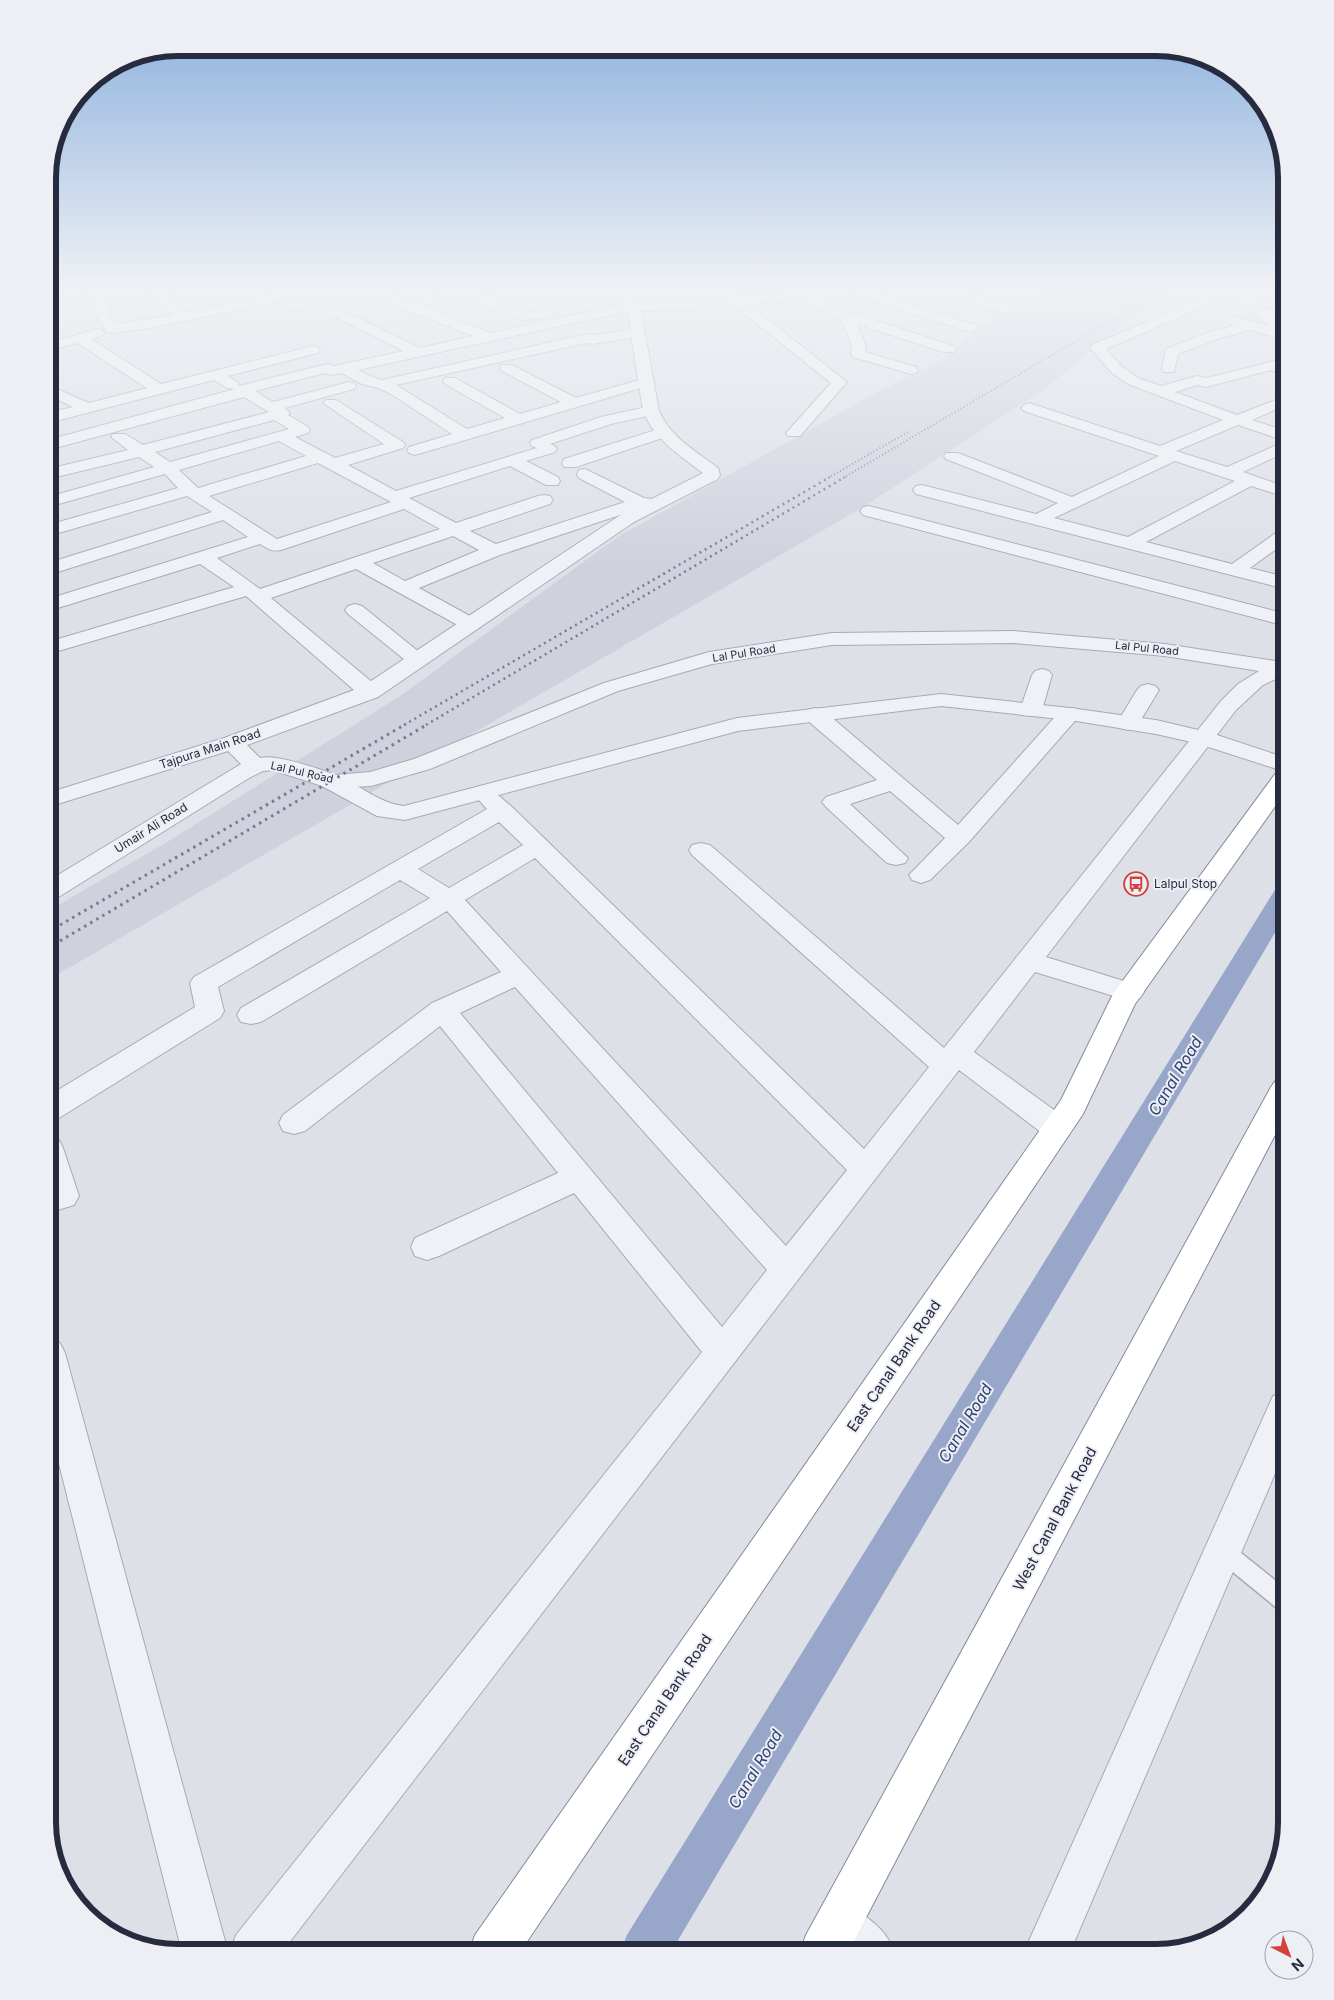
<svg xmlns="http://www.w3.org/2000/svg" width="1334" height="2000" font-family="Inter,sans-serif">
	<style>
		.built { fill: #cfd2dd }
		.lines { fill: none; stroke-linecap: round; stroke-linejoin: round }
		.canal { fill: #97a6c9; fill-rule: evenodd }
		.service-casing { stroke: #a7aab5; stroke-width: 3 }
		.minor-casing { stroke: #a7aab5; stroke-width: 2 }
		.tertiary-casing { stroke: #a7aab5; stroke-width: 2 }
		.trunk-casing { stroke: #848a9f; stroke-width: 2 }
		.service { fill: #f0f1f6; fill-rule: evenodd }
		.minor { fill: #f0f1f6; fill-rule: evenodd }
		.tertiary { fill: #f0f1f6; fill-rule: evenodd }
		.trunk { fill: #fff; fill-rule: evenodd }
		.rail-far2 { stroke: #767c92; stroke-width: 2; stroke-dasharray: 1 2.5; stroke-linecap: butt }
		.rail-far1 { stroke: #767c92; stroke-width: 2.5; stroke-dasharray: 2 4; stroke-linecap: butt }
		.rail { stroke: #767c92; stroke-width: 3; stroke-dasharray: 2.5 4.5; stroke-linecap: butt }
		.labels { text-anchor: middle; stroke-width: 4; stroke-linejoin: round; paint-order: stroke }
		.far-street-label { font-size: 11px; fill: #262b3f; stroke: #edeff5 }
		.street-label { font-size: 12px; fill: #262b3f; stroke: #edeff5 }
		.poi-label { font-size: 12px; fill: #262b3f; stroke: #edeff5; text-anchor: start }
		.near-street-label { font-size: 15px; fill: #262b3f; stroke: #edeff5 }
		.near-water-label { font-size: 16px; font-style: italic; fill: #2f4274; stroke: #edeff5 }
		.rim { fill: none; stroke: #262b3f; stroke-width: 6 }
	</style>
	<rect width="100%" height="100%" fill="#dee0e8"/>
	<path class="built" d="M1049 288H1181L1127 320 1045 389 863 507 48 980V911L167 842 400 696 619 536 874 394 944 359 980 328Z"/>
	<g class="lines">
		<path class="canal" d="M1286 885V914L671 1952H620L627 1935 1273 893 1277 887Z"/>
		<g class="service-casing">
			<path id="service" d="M1266 288H1277L1286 291V295Z
				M1256 307 1286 314V318L1256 311Z
				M1268 365 1286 370V375L1268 369Z
				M1267 1442 1274 1445 1286 1454V1475C1275 1472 1262 1462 1257 1451L1260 1445Z
				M1224 1542 1231 1545 1286 1589V1612L1278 1609 1217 1559 1213 1552 1217 1545Z"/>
		</g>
		<g class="minor-casing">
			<path id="minor" d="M84 288H96L99 291 116 288H142L141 291 103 298 109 306V314L116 324 174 315 146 288H160L187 312 306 288H331L325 292 144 329 112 333 107 332 95 314V306Z
				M210 288H223V289L217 293 212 292Z
				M464 288H486L485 291 422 306 490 333 633 302 649 303 798 293 815 288H835L834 291 817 296 852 313 954 346 956 349 954 352H944L857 324 866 346 865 352 916 367 918 370 916 373 911 374 853 357 851 354 852 346 841 318 804 300 748 304 847 382 800 436H788L786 433 831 383 733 305 649 311 633 310 358 370 372 377 382 380 588 334 594 335 637 329 644 333 637 337 592 344 586 343 396 385 467 429 505 418 445 384 443 381 445 378H455L520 414 561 402 502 371 500 368 502 365H512L576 398 646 378 651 379 653 382 651 385 415 455 409 453 407 450 409 447 452 434 391 394 378 388 362 384 342 373 331 375 325 373 255 391 273 402 349 382 354 383 356 386 354 389 285 408 290 413 288 415 308 427 310 430 308 433 295 437 335 458 384 444 323 403 326 400H336L403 442 405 445 403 448 348 465 396 491 537 448 532 446 530 443 532 440 601 417 651 406 656 408 659 411 656 414 611 424 550 444 555 446 557 449 555 452 526 461 558 477 560 481 558 485H546L510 466 409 498 456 523 538 496 544 495 550 496 553 500 550 504 470 531 496 544 625 502 579 478 577 474 579 470 585 469 644 498 660 500 663 504 660 508H641L500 555 419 588 477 620 480 624 477 628 470 630 463 628 356 569 271 598 378 687 381 692 378 697 370 698 362 697 246 596 48 654V642L234 587 200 564 48 611V599L248 537 223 520 48 575V563L212 512 187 496 48 536V525L178 488 165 474 48 507V497L154 467 139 457 48 479V469L128 450 111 437 113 434H125L143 445 269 412 244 397 48 450V440L235 389 227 388 214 380 48 423V413L73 407 48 395V385L89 403 147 388 77 343 48 351V343L97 329 102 330 104 333 102 336 91 339 161 384 313 346 318 347 320 350 318 353 228 376 237 382 239 386 328 364 334 366 404 351 313 306 291 310 284 306 286 303 315 298 320 299 420 348 473 336 374 297 372 294 374 291H384L410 302ZM274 420 289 429 170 462 155 452ZM279 441 306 456 198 488 179 470ZM318 463 391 502 277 539 209 496ZM404 509 440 529 260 589 217 558 260 544C268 549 272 552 281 550ZM453 536 479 550 405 581 373 563Z
				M518 288H540L539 291 498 301 525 313 547 309 552 310 554 313 552 316 523 321 480 303 478 300 480 297Z
				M843 288H862L976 325 978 328 971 332 966 331 844 291Z
				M933 288H952L1010 306 1012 309 1005 313 1000 312 934 291Z
				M1226 288H1243L1277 320 1286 323V331H1282L1286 332V340L1250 330 1220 338 1178 354 1174 372H1164L1162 369 1166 349 1210 332 1235 325 1228 323 1226 320 1228 317 1233 316 1268 326 1233 294 1106 349 1122 367 1138 378 1161 386 1197 376 1207 378 1286 358V366L1206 387 1197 385 1175 392 1237 415 1286 396V405L1252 420 1286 431V441L1238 425 1176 451 1227 467 1286 441V452L1243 472 1286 487V497L1251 486 1146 542 1232 564 1280 530 1286 529V542L1250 568 1286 577V589L916 494 913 490 916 486 922 485 1036 514 1058 503 946 459 944 456 946 453H958L1072 497 1159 456 1024 411 1021 408 1024 405 1029 403 1160 446 1223 420 1128 384 1112 373 1090 348 1092 345ZM1175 461 1235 481 1128 537 1054 518Z
				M662 428 668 430 670 433 668 436 576 467H564L562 463 564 459Z
				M869 506 1286 614V626L863 515 860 511 863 507Z
				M355 604 362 606 424 656 427 660 424 664 417 666 410 664 348 614 345 610 348 606Z
				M1014 631 1165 644 1275 661 1279 655 1286 653V674L1263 685 1236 710 1046 957 1140 986 1144 992 1140 998 1130 1001 1035 972 974 1052 1068 1120 1072 1128 1068 1136 1057 1139 1046 1136 959 1070 282 1952H230L236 1935 702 1352 574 1193 439 1256 427 1260 415 1256 411 1247 415 1238 558 1173 440 1026 305 1131 294 1134 283 1131 279 1123 283 1115 432 1003 501 972 447 911 261 1022 251 1024 241 1022 237 1015 241 1008 430 898 400 880 218 987 224 1011 220 1018 59 1118 48 1121V1096L195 1007 190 983 194 977 487 809 477 798 481 793C496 789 499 797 510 805L864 1149 929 1067 692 855 689 850 692 845 701 843 710 845 944 1048 1221 701 1238 684 1259 671 1165 656 1014 643 832 645 712 664 618 691 430 769 371 786 330 788 322 786 318 781 322 776 370 772 414 759 604 683 709 652 832 633ZM499 822 523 845 449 888 418 869ZM535 858 847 1170 786 1246 465 900ZM515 987 767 1270 722 1327 460 1013Z
				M1042 669 1049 671 1052 675 1042 710 1039 715 1031 716 1023 715 1020 710 1032 675 1035 671Z
				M1148 684 1155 686 1159 690 1139 723 1136 728 1128 730 1120 728 1117 723 1137 690 1141 686Z
				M815 708 823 710 958 825 1062 709 1070 708 1078 709 1081 714 968 843 930 880 921 883 912 880 909 875 945 838 890 791 850 804 908 858 905 863 896 865 887 863 826 807 822 802 826 797 877 780 807 720 804 715 807 710Z
				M48 1137 59 1140 63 1148 79 1196 74 1205 48 1213Z
				M48 1338 60 1343 65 1353 228 1952H182L48 1420Z
				M1286 1391V1448L1070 1952H1024L1268 1407 1273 1396Z"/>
		</g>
		<g class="tertiary-casing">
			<path id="tertiary" d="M610 288H624L639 301 659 411C671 438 696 451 718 468L720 475 718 479 634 522 378 697 247 745 260 758C277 754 320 769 338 776 361 786 379 803 404 806L737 718 941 694 1070 708 1156 720 1211 733 1286 758V772L1196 743 1156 734 1070 720 941 706 738 731 405 820 377 816 322 786 273 770 263 771 249 778 57 898 48 900V881L241 764 228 751 48 807V793L224 738 362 687 622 514 703 473C679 455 655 440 643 411L626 302Z
				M838 1902C861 1911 887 1928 894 1952H835L822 1941 815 1925 822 1909Z"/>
		</g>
		<g class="trunk-casing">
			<path id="trunk" d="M1286 768V791L1135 1004 1083 1114 520 1952H469L475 1935 1061 1100 1113 994 1278 770Z
				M1286 1077V1114L848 1952H800L806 1935 1271 1087 1276 1080Z"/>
		</g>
		<use href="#service" class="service"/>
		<use href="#minor" class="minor"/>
		<use href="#tertiary" class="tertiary"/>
		<use href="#trunk" class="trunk"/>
		<path class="rail-far2" d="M828 478 908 432
			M843 478 1166 288"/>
		<path class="rail-far1" d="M404 725 830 477
			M426 725 845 477"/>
		<path class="rail" d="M48 932 406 724
			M48 948 428 724"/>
	</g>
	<linearGradient id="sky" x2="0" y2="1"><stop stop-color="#87aedc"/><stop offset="0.51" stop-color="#f0f1f5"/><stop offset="1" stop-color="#f0f1f5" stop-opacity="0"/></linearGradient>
	<rect width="1334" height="568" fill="url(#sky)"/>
	<defs>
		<g id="bus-ring" transform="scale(1.25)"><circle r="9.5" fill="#edeff5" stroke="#d2413d" stroke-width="1.5"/><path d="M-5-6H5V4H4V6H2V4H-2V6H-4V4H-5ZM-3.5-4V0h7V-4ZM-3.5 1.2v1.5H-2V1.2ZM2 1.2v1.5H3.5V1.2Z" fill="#d2413d"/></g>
	</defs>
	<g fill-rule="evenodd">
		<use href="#bus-ring" x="1136" y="884"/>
	</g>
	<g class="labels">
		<g class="far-street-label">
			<text transform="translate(1147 648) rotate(6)" y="4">Lal Pul Road</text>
			<text transform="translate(744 653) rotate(-9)" y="4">Lal Pul Road</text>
			<text transform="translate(302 772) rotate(13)" y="4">Lal Pul Road</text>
		</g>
		<g class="street-label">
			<text transform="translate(210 749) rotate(-18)" y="4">Tajpura Main Road</text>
			<text transform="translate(151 828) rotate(-32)" y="4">Umair Ali Road</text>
		</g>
		<g class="poi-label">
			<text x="1154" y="888">Lalpul Stop</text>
		</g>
		<g class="near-street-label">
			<text transform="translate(894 1366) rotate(-56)" y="5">East Canal Bank Road</text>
			<text transform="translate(1055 1519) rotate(-62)" y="5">West Canal Bank Road</text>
			<text transform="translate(665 1700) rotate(-56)" y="5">East Canal Bank Road</text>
		</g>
		<g class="near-water-label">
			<text transform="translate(1175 1076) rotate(-59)" y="6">Canal Road</text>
			<text transform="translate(965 1423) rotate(-59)" y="6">Canal Road</text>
			<text transform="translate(755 1769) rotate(-59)" y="6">Canal Road</text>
		</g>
	</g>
	<path d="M0 0H1334V2000H0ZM178 56H1156A122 122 0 0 1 1278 178V1822A122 122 0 0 1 1156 1944H178A122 122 0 0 1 56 1822V178A122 122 0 0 1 178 56Z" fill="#edeff5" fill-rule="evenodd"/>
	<path class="rim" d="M178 56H1156A122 122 0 0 1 1278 178V1822A122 122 0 0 1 1156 1944H178A122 122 0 0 1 56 1822V178A122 122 0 0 1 178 56Z"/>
	<g transform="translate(1289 1955) rotate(138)"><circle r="24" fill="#edeff5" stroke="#9da1ac"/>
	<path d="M0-4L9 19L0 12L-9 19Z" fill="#d2413d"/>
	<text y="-8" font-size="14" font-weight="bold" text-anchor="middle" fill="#262b3f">N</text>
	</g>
</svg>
